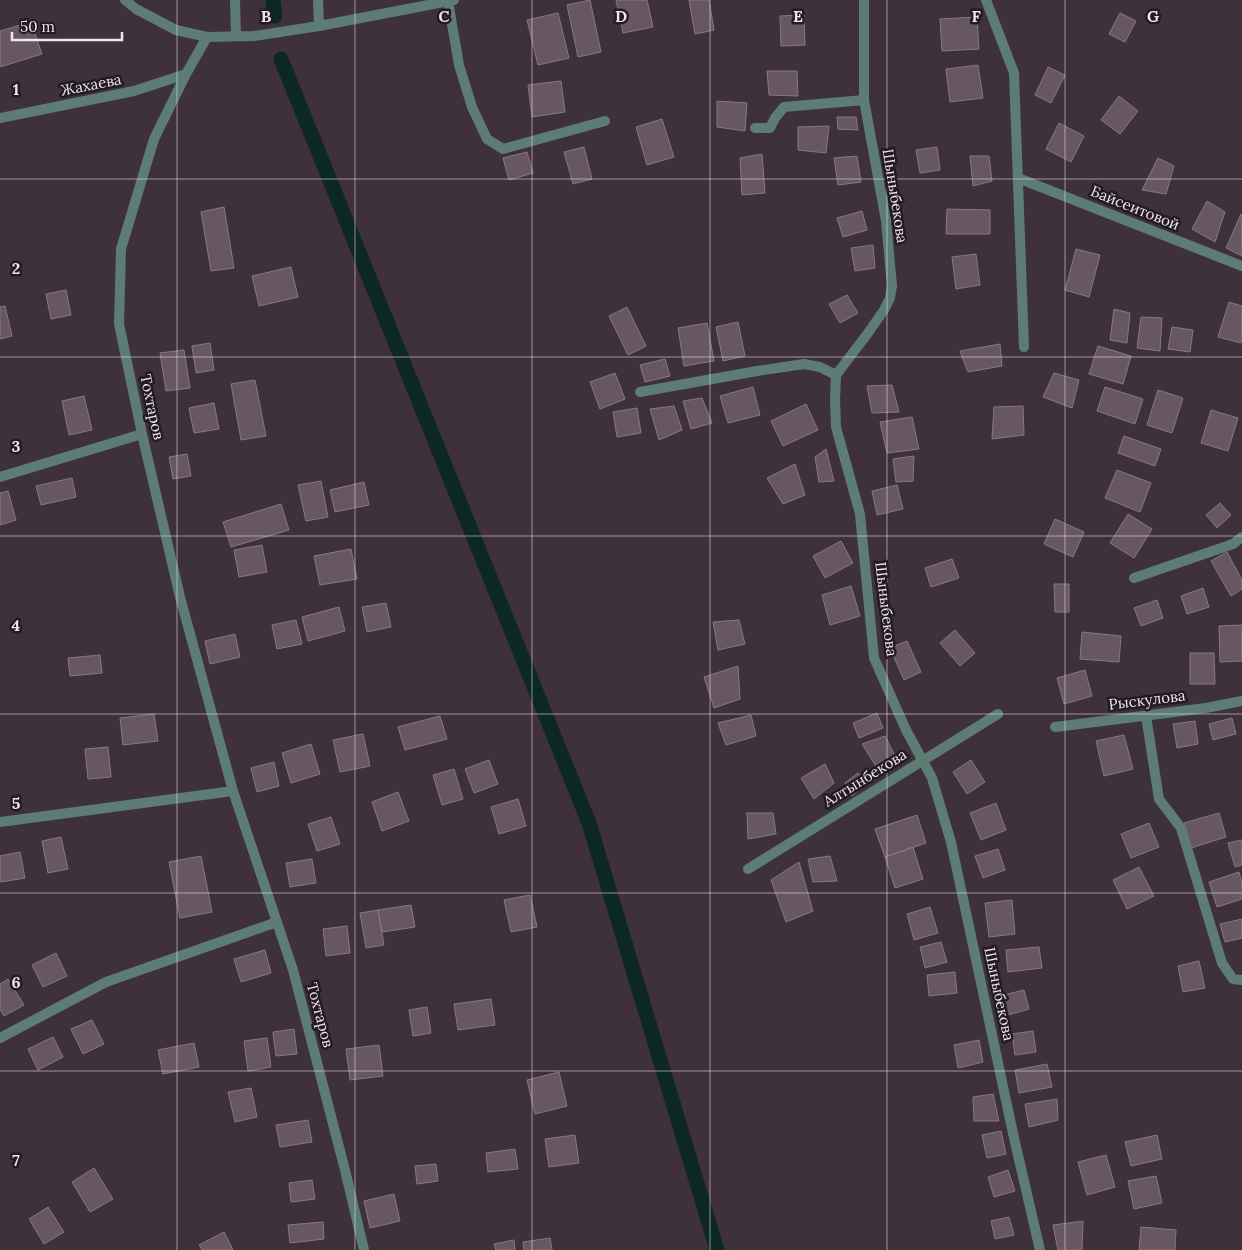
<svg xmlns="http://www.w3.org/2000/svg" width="1242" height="1250" font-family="Lora,serif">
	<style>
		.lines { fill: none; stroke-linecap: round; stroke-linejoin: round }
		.canal { stroke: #0d2822; stroke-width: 15 }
		.building { fill: #665762; stroke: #887884 }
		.minor { stroke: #5c7c74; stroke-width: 10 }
		.tertiary { stroke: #5c7c74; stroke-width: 10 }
		.grid { fill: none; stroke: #efe5ec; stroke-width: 1; stroke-opacity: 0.55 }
		.labels { text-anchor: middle; stroke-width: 5; stroke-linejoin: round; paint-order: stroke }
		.street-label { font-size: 15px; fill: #efe5ec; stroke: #221b20 }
		.grid-label { font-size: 16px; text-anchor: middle; font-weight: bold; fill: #efe5ec; stroke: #221b20; stroke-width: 5; stroke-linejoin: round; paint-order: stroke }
	</style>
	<rect width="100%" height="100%" fill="#3f313c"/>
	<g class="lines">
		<path class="canal" d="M273 0 275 16
			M281 59 589 823 717 1250"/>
	</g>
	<path class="building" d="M590 0 601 52 578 57 567 5Z
		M616 0H647L653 27 623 33Z
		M689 0H709L714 30 695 34Z
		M558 13 569 58 538 65 527 20Z
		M1120 13 1136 21 1125 42 1109 34Z
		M804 15 805 45 781 46 780 16Z
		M977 17 979 49 942 51 940 19Z
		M31 22 42 54 0 67V31Z
		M978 65 983 98 950 102 946 69Z
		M1048 67 1065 75 1051 103 1035 95Z
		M767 71H797L798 96 769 95Z
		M561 81 565 112 532 117 528 85Z
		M1119 96 1138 111 1120 134 1101 120Z
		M717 101 747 103 745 131 717 127Z
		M837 117H856L858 130 838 129Z
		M662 119 674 157 647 165 636 127Z
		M1059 123 1084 136 1071 162 1046 149Z
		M829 126 826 153 798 150V127Z
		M584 147 592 179 573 184 564 152Z
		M937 147 940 170 920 173 916 150Z
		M527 152 533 173 509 180 503 158Z
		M762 154 765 193 742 195 740 158Z
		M857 156 861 182 838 185 834 158Z
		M970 156H989L992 181 973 186Z
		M1158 158 1174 166 1166 194 1142 190Z
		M1207 201 1225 212 1215 242 1192 229Z
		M224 207 234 268 211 271 201 212Z
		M947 209 990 210V234H946Z
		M862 211 867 230 843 237 837 218Z
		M1241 214 1242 215V256L1226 248Z
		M873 245 875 268 855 271 851 248Z
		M1076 249 1100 255 1089 297 1065 290Z
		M976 254 980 285 956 289 952 257Z
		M291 267 298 297 259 306 252 276Z
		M66 290 71 315 51 319 46 294Z
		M847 295 858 313 840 323 829 304Z
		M1229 302 1242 306V339L1241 343 1218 337Z
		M5 306 12 336 0 339V307Z
		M627 307 646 346 628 355 609 316Z
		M1114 309 1130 313 1127 343 1110 340Z
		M1141 317 1162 318 1160 351 1137 348Z
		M738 322 745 356 723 361 716 327Z
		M707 323 714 361 684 366 678 328Z
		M1172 327 1193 330 1190 352 1168 349Z
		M210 343 214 370 196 373 192 346Z
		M1000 344 1002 366 968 372 960 351Z
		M1098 346 1131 356 1123 384 1089 374Z
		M184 350 190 388 166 391 160 353Z
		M665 359 670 376 645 382 640 365Z
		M615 373 625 399 600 409 590 382Z
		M1054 373 1079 380 1072 408 1043 397Z
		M255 380 266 436 241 440 231 384Z
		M892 385 899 412 872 413 867 386Z
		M753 387 760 415 728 423 720 396Z
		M1105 387 1143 399 1135 424 1097 411Z
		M1158 390 1183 398 1172 433 1147 425Z
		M84 396 92 430 69 435 62 401Z
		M702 398 712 423 691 429 683 401Z
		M214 403 219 429 194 433 189 408Z
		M806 404 818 430 783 446 771 421Z
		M674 406 682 430 659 440 650 409Z
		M1023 406 1024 435 992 439 994 407Z
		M637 408 641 433 617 437 613 412Z
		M1211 410 1238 418 1228 451 1201 443Z
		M912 417 919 449 887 453 880 422Z
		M1124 436 1161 449 1155 466 1118 453Z
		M826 449 834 481 819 482 815 457Z
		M187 454 191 476 173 479 169 457Z
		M914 456 913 481 896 482 893 459Z
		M795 464 805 495 783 504 767 478Z
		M1117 470 1151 483 1140 512 1105 498Z
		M72 478 76 497 41 505 36 486Z
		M321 481 328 517 306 521 298 485Z
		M364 482 369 505 335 512 330 490Z
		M897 485 903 509 877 515 872 491Z
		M8 491 16 520 0 525V493Z
		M1220 503 1231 515 1217 528 1206 515Z
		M281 504 289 530 231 547 223 522Z
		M1128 514 1152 529 1134 558 1110 543Z
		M1055 519 1084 532 1073 557 1044 544Z
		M841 541 853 563 825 578 813 556Z
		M262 545 267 572 239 577 234 550Z
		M351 549 357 579 320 585 314 556Z
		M1227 552 1242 580V589L1231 596 1211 561Z
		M952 559 959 578 931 587 925 568Z
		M1054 584H1069V612H1055Z
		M851 586 860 616 830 625 822 595Z
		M1203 588 1209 607 1187 614 1181 596Z
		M1157 600 1163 618 1141 626 1134 608Z
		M386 603 391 627 367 632 362 607Z
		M339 607 345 631 308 641 302 617Z
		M296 620 302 644 277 649 272 625Z
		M739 620 745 644 718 650 713 622Z
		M1242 625V661L1220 662 1219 626Z
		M955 630 975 653 960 666 940 643Z
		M1082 632 1121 636 1119 662 1080 659Z
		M235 634 240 657 210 664 205 641Z
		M907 641 921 672 904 680 890 648Z
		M1190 653H1214L1215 684H1190Z
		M100 655 102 673 70 676 68 658Z
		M738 666 740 699 714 708 704 677Z
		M1085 670 1092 696 1064 704 1057 678Z
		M877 713 883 728 859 738 853 723Z
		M154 714 158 741 123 745 120 718Z
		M751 715 756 736 726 745 718 723Z
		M440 716 447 739 405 750 398 727Z
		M1232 718 1236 734 1213 740 1209 724Z
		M1195 721 1198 744 1177 748 1173 724Z
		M363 734 370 766 340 772 333 740Z
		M1124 735 1133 769 1104 776 1096 741Z
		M885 736 897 760 879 771 862 744Z
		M311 744 320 774 291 783 282 753Z
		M108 747 111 777 88 779 85 749Z
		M489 760 498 784 474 793 465 769Z
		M971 760 985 782 967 794 953 772Z
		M274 762 279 786 257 792 251 768Z
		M825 764 834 783 814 799 801 778Z
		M454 769 463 799 442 805 433 775Z
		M858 773 867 783 852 796 845 783Z
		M398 792 409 821 382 831 372 802Z
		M518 799 526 826 499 834 491 807Z
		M996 803 1006 830 981 840 970 813Z
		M747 813H773L776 834 748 839Z
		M1219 813 1226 837 1191 848 1184 823Z
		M917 815 926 843 885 857 875 829Z
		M331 817 340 844 317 851 308 824Z
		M1149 823 1159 847 1131 858 1121 834Z
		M61 837 68 869 48 873 42 841Z
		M1242 840V865L1235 867 1228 843Z
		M913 847 923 879 895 888 885 857Z
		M998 849 1005 870 983 878 975 856Z
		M20 852 25 878 1 882 0 876V856Z
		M201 856 212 912 180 918 169 862Z
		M830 856 837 881 813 882 808 859Z
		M312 859 316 883 290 887 286 863Z
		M799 862 813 911 786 922 771 880Z
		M1139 867 1154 896 1127 909 1113 880Z
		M1239 872 1242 883V899L1217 907 1209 882Z
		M530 895 537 927 511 932 504 900Z
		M1012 900 1015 934 989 937 985 903Z
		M411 905 415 927 382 932 378 910Z
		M930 907 938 933 914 940 907 914Z
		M378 910 384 945 366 948 360 913Z
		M1242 919V938L1225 942 1220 924Z
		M347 926 350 953 326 956 323 929Z
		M941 942 947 962 925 968 920 947Z
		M1039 947 1042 968 1008 972 1006 950Z
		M265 950 271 973 241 982 234 959Z
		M56 953 67 976 43 987 32 965Z
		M1199 961 1205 988 1183 992 1178 966Z
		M955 972 957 993 929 996 927 975Z
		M8 979 24 1005 4 1016 0 1009V984Z
		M1024 990 1029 1009 1005 1016 1000 996Z
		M491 999 495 1025 458 1030 454 1004Z
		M427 1007 431 1033 413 1036 409 1010Z
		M92 1020 104 1044 83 1054 71 1029Z
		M294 1029 297 1054 276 1056 273 1032Z
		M1033 1031 1036 1052 1015 1055 1012 1034Z
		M53 1037 63 1057 38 1070 28 1049Z
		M267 1038 271 1067 248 1071 244 1041Z
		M979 1040 983 1062 958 1068 954 1045Z
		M194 1043 199 1067 163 1074 158 1050Z
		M379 1045 383 1076 350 1080 346 1049Z
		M1047 1064 1052 1087 1019 1093 1015 1070Z
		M559 1072 567 1106 535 1114 527 1080Z
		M251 1088 257 1117 235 1122 228 1092Z
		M993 1094 999 1121H974L973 1097Z
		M1057 1099 1058 1120 1029 1127 1025 1104Z
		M308 1120 312 1142 280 1147 276 1125Z
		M1001 1131 1006 1154 987 1158 982 1135Z
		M575 1135 579 1163 549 1167 545 1139Z
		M1157 1135 1162 1159 1131 1166 1125 1142Z
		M515 1149 518 1169 488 1172 486 1153Z
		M1106 1155 1115 1187 1087 1195 1078 1162Z
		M436 1164 438 1181 417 1184 415 1166Z
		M94 1168 113 1199 90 1212 72 1182Z
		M1008 1170 1015 1191 994 1197 988 1177Z
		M1156 1176 1162 1203 1134 1209 1128 1181Z
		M312 1180 315 1199 291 1202 289 1183Z
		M394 1194 400 1221 370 1228 364 1201Z
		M48 1207 64 1232 44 1244 29 1219Z
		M1009 1217 1014 1235 995 1239 991 1221Z
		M1083 1221 1082 1250H1058L1053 1225Z
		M323 1222 324 1239 290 1243 288 1225Z
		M1141 1227 1176 1230 1175 1250H1139Z
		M224 1232 233 1250H202L199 1245Z
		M550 1238 552 1250H524L523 1242Z
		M514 1240 515 1250H496L494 1244Z"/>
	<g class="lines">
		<path class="minor" d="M235 0 236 36
			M318 0 319 26
			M864 0V100L886 221 892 286 890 298 884 310 868 333 836 375 835 400 836 427 860 514 874 658 906 730 932 778 951 842 1014 1138 1040 1250
			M986 0 1014 73 1024 347
			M448 1 459 65 472 107 487 139 503 149 605 121
			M0 118 134 91 186 74
			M755 128H770L775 118 784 107 864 100
			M1018 178 1242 266
			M640 392 757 371 804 364 820 367 836 375
			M0 477 142 434
			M1134 578 1233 544 1242 537
			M1146 716 1159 799 1181 828 1222 963 1233 979 1242 980
			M1055 727 1206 708 1242 701
			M233 791 293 970 345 1170 364 1250
			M0 822 233 791 180 597 142 434 119 324 121 249 154 139 186 74 207 37
			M748 869 998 714
			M0 1038 106 982 277 922"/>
		<path class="tertiary" d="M125 0 136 9 176 30 207 37 254 36 319 26 454 0"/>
	</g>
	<path class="grid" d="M177 0V1250M355 0V1250M532 0V1250M710 0V1250M887 0V1250M1065 0V1250M0 179H1242M0 357H1242M0 536H1242M0 714H1242M0 893H1242M0 1071H1242"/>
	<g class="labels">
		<g class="street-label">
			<text transform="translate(91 85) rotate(-11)" y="5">Жахаева</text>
			<text transform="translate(895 196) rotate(81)" y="5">Шыныбекова</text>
			<text transform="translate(1135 208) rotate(22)" y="5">Байсеитовой</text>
			<text transform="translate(152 407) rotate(78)" y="5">Тохтаров</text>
			<text transform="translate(886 609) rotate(83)" y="5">Шыныбекова</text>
			<text transform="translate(1147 700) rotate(-7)" y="5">Рыскулова</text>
			<text transform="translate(865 778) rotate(-32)" y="5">Алтынбекова</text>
			<text transform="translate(999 994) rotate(78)" y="5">Шыныбекова</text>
			<text transform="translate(320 1015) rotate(75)" y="5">Тохтаров</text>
		</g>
	</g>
	<g class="grid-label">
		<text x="266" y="22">B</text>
		<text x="444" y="22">C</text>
		<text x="621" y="22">D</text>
		<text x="798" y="22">E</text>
		<text x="976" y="22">F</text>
		<text x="1153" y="22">G</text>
		<text x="16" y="95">1</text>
		<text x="16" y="274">2</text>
		<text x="16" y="452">3</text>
		<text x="16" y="631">4</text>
		<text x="16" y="809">5</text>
		<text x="16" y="988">6</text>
		<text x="16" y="1166">7</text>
	</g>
	<path d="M12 32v8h110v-8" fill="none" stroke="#efe5ec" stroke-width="2.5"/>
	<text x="20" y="32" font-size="15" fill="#efe5ec" stroke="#221b20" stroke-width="4" paint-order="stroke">50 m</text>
</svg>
